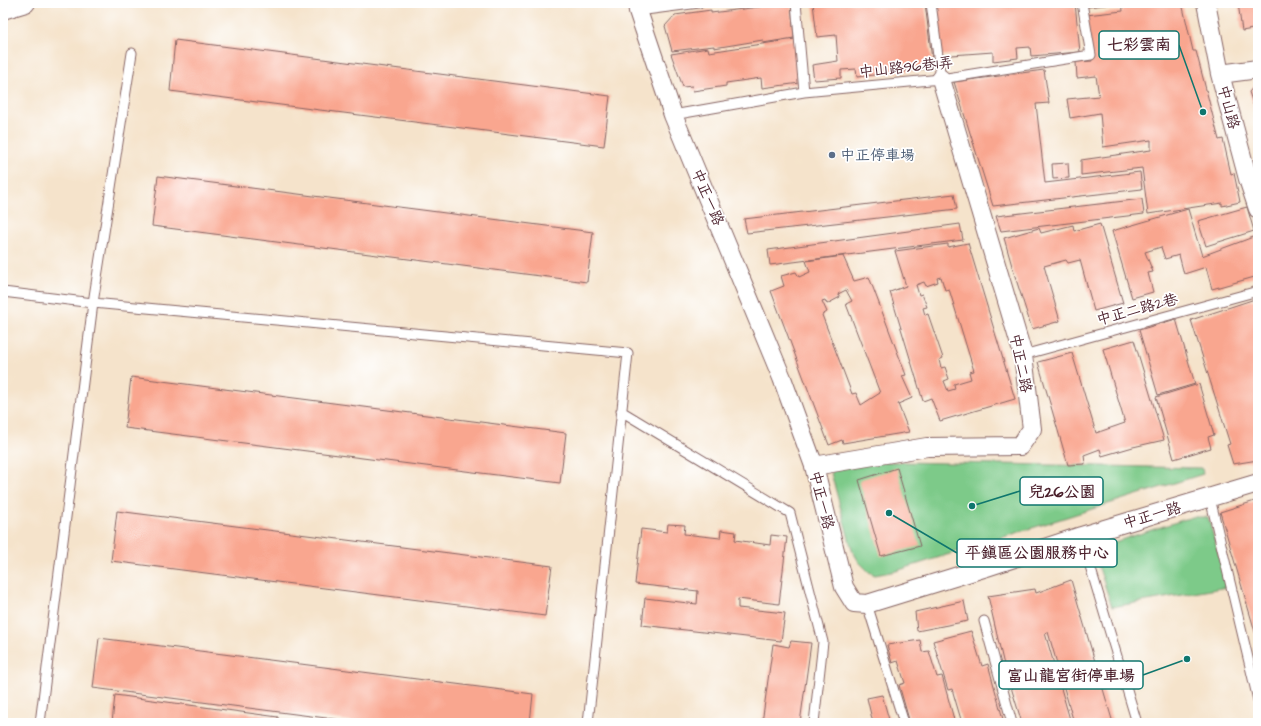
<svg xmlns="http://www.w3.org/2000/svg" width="1261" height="726" font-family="'Architects Daughter','LXGW WenKai TC',sans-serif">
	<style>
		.green { fill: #7dca89; stroke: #64745a }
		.building { fill: #f9a68f; fill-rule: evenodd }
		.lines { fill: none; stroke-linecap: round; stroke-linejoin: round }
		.service-casing { stroke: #866463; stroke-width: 11 }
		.minor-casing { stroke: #866463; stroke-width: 20 }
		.service { stroke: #fff; stroke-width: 9 }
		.minor { stroke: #fff; stroke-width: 18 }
		.service-dot { fill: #5c6f8a; stroke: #fff; stroke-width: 1.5 }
		.labels { text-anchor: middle; stroke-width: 3.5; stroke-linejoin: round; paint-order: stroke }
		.street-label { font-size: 15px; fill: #4a1f2b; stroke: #fff }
		.service-label { font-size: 15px; fill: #4e5e75; stroke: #fff; text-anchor: start }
		.leader { fill: none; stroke: #0f766e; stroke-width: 1.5 }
		.callout-dot { fill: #0f766e; stroke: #fff; stroke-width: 1.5 }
		.callout { fill: #fff; stroke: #0f766e; stroke-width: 1.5 }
		.callout-label { font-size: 16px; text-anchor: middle; font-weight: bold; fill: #4a1f2b }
	</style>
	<rect width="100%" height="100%" fill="#fff"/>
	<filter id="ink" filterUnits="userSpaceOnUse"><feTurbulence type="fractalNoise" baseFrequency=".025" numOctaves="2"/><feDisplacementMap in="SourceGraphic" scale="8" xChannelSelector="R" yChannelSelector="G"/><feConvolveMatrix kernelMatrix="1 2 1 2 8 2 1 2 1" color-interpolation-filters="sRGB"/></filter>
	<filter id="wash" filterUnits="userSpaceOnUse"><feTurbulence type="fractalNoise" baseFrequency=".012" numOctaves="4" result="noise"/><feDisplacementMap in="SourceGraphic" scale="16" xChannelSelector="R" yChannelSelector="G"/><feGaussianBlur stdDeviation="0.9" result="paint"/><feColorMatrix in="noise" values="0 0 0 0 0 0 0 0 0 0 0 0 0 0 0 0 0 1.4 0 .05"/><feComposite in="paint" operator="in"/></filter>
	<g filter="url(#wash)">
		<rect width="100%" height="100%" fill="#f5e3cb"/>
		<path class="green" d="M847 461 1202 468 1203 474 896 571 875 575 869 572 859 562 852 550 831 473 835 465Z
			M1192 517H1208L1228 587 1112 607 1097 562 1108 544Z"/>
		<g id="blocks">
			<path class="building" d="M791 3 794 38 763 43V40L714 48V46L672 51 665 26 675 15 711 10V13Z
				M813 3H925L933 68 857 77 856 69 841 70V78L814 80 812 65 838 61 836 35 817 37Z
				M933 3H1075L1080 52 1031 56 1030 47 1017 48 1018 58 993 61V52L938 56Z
				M1087 3H1113V4L1088 7Z
				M1122 3H1182L1193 51H1196L1219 140 1223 139 1231 174 1234 173 1240 202 1222 206V203L1148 214 1142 168 1081 175V160L1151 150V140L1103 147 1100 113 1070 118 1067 99 1099 96 1096 76 1077 78 1076 62 1092 61 1086 15 1123 11Z
				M1238 3H1258V28L1242 31Z
				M795 39 800 83 762 88 761 78 726 83V86L693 91 692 86 683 87 671 54 708 48 709 52Z
				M175 40 610 96 604 146 170 91Z
				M1044 70 1049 103 1036 104 1045 183 1140 172 1142 189 993 206 954 82Z
				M1258 84V118L1249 92 1255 85Z
				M1068 163 1069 178 1053 179 1052 164Z
				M158 176 593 232 587 282 152 226Z
				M954 194 957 209 747 233 744 219Z
				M1142 199 1144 214 1001 231 996 216Z
				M1247 207 1254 231 1206 246 1198 221Z
				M1188 209 1202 256 1256 236 1258 244V276L1212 289 1206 267 1184 274 1179 255 1165 259 1161 247 1145 252 1153 272 1148 273 1153 292 1132 298 1112 231Z
				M960 224 963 240 770 265 768 250Z
				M1100 224 1123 303 1094 311 1080 260 1068 263 1066 260 1044 266 1060 321 1032 329 1014 273 1004 238 1039 228 1041 233 1073 225 1074 231Z
				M968 243 1015 399 940 421 931 398 923 401 890 292 906 286 895 251 948 244V247ZM941 277 945 290 949 289 974 371 969 372 971 379 954 384 955 389 948 391 944 381 949 379 945 367 941 368 939 360 943 358 928 314 925 315 923 308 927 307 922 294 919 295 916 285 924 282 926 286 938 282 937 278Z
				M843 256 854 281 869 277 906 375 902 376 912 398 898 404 909 432 843 443 842 440 829 445 771 291 784 286 781 276 796 272 799 277 810 272 806 261ZM846 290 852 301 846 304 880 393 861 405 856 393 852 394 822 315 827 312 822 301 825 300 827 304 840 297 838 294Z
				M1258 298V460L1233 464 1227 445 1230 444 1191 320Z
				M1176 319 1195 384 1158 395 1139 330Z
				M1134 340 1164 440 1133 447 1102 456 1100 449 1084 455 1085 464 1068 465 1038 362 1072 353 1096 433 1125 423 1103 349Z
				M131 377 566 433 560 483 125 428Z
				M1199 384 1214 435 1208 437 1211 448 1174 459 1156 397Z
				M897 468 920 546 881 556 859 480Z
				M1258 500V642L1220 512Z
				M117 511 552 566 545 616 111 561Z
				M668 524 685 525 684 534 720 538 721 530 736 532 735 540 770 545 771 535 787 537 779 604 738 599V608L785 613 781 641 642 625 645 598 697 604 698 591 635 584 641 529 667 532Z
				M1071 580 1113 723H1074L1048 632 1045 633 1071 723H1022L1003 661 988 596 1035 589 1036 593Z
				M964 601 968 621 917 631 915 612Z
				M971 631 982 666 988 664 1004 723H962L952 689 948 690 933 641Z
				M99 638 533 694 530 723H365L93 688Z
				M920 640 922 652 929 651 937 677 942 676 955 723H910L899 685 905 683 898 661 892 663 887 645Z
				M791 641 811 643 800 723H762L773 644 789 647Z
				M115 695 278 717V723H112Z
				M882 695 890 723H873L867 698Z"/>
		</g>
	</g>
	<g filter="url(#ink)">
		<use href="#blocks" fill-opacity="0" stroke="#866463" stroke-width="1"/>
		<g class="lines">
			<g class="service-casing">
				<path id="service" d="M796 3 804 92
					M931 3 941 79
					M638 11 699 3
					M673 115 804 92 941 79 1091 55 1082 3
					M3 292 93 303 628 353 588 723
					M1023 355 1258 291
					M621 411 790 513 823 642 814 723
					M1210 498 1258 700
					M1081 536 1137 723
					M867 604 904 723
					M984 621 1012 723
					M40 723 93 303 132 53"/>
			</g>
			<g class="minor-casing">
				<path id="minor" d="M637 3 638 11 673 115 782 378 814 466 844 587 854 603 867 604 987 567 1081 536 1258 483
					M1206 3 1220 74 1248 179 1258 209
					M3 10 26 3
					M1220 74 1258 69
					M814 466 927 447 1020 446 1032 429 1023 355 941 79"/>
			</g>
			<use href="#service" class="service"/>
			<use href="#minor" class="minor"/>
		</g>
	</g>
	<circle class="service-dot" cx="832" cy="155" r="4"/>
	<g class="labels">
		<g class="street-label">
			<text transform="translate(906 67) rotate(-6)" y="5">中山路96巷1弄</text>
			<text transform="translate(1229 107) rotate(75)" y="5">中山路</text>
			<text transform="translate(708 197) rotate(67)" y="5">中正一路</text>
			<text transform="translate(1137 309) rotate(-15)" y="5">中正二路2巷</text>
			<text transform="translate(1021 363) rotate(79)" y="5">中正二路</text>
			<text transform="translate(822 500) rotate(76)" y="5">中正一路</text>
			<text transform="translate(1152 515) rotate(-16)" y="5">中正一路</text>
		</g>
		<g class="service-label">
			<text x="840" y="160">中正停車場</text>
		</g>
	</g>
	<path class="leader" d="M1203 112L1179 45M972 506L1020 491M889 513L957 553M1187 659L1143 675"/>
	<g class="callout-dot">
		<circle cx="1203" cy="112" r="4"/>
		<circle cx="972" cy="506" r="4"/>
		<circle cx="889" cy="513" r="4"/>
		<circle cx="1187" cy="659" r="4"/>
	</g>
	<g class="callout">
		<rect x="1099" y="31" width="80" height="28" rx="4"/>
		<rect x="1020" y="477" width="83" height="28" rx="4"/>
		<rect x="957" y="539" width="160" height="28" rx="4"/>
		<rect x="999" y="661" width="144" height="28" rx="4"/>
	</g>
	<g class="callout-label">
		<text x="1139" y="50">七彩雲南</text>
		<text x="1062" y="497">兒26公園</text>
		<text x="1037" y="558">平鎮區公園服務中心</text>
		<text x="1071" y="681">富山龍宮街停車場</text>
	</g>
	<rect width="1261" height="726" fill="none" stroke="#fff" stroke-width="16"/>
</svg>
